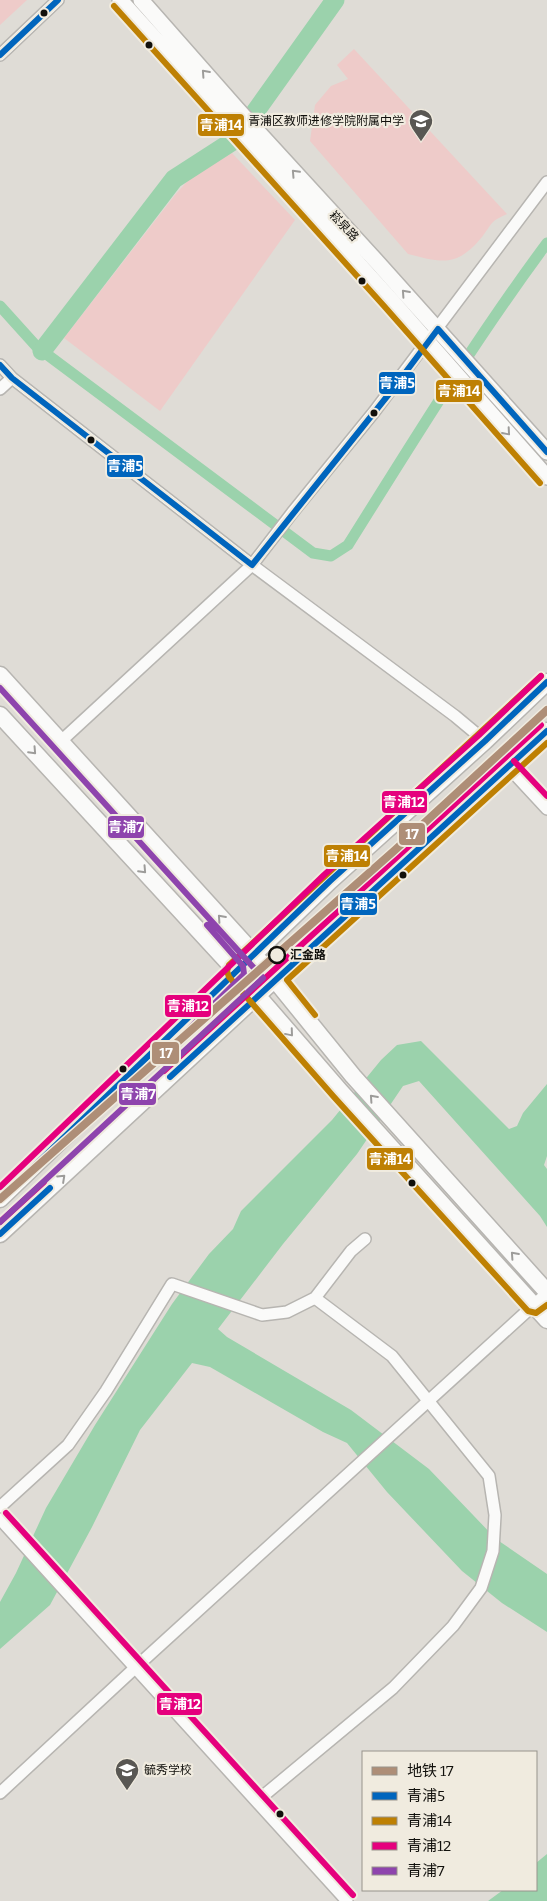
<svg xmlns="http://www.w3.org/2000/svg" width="547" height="1901" font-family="Bitter,'Noto Sans SC',serif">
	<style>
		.green { fill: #eecbc9 }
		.water { fill: #9bd2ac }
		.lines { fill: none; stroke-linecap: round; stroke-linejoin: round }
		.canal { stroke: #9bd2ac; stroke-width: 11 }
		.river { stroke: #9bd2ac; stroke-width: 19 }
		.minor-casing { stroke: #b7b5b1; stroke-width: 14 }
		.tertiary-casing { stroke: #b7b5b1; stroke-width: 18 }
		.secondary-casing { stroke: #b7b5b1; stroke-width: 19 }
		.minor { stroke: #fafaf9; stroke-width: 11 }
		.tertiary { stroke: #fafaf9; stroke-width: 15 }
		.secondary { stroke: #fafaf9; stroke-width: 16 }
		.bus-1-casing { stroke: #f0ebdf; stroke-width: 10 }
		.bus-2-casing { stroke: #f0ebdf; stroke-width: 10 }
		.bus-3-casing { stroke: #f0ebdf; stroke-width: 10 }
		.bus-4-casing { stroke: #f0ebdf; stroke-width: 10 }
		.bus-1 { stroke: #0065bd; stroke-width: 6 }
		.bus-2 { stroke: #be8003; stroke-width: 6 }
		.bus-3 { stroke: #e5007d; stroke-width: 6 }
		.bus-4 { stroke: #8e44ad; stroke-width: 6 }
		.metro-1-casing { stroke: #f0ebdf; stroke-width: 11 }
		.metro-1 { stroke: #ae8e77; stroke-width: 8 }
		.oneway { stroke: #9d9c9a }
		.bus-dot { fill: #11100c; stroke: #f0ebdf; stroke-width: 2 }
		.stop-dot { fill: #f0ebdf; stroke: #11100c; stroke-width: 2.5 }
		.labels { text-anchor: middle; stroke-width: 4.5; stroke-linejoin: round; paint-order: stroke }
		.poi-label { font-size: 12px; fill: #11100c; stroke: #f0ebdf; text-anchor: end }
		.street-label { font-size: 12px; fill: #11100c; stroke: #f0ebdf }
		.stop-label { font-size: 12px; font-weight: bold; fill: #11100c; stroke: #f0ebdf; text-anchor: start }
		.line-badge { stroke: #f0ebdf; stroke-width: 2 }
		.badge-label { font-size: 14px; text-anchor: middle; font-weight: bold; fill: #fff }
	</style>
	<rect width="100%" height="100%" fill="#dfdcd6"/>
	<path class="green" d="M0 0H27L0 25Z
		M354 49 507 214C489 222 493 223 482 237 457 267 443 263 408 254L310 141 315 105 331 86 348 79 337 65Z
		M232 153 295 220 160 411 64 338 175 195 192 176Z"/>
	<path class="water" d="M421 1041 509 1129 517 1126 523 1113 547 1084V1156L544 1165 547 1169V1227L540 1216 419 1081 403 1086 357 1154 283 1244 218 1329 227 1337 351 1410 429 1469 496 1539 547 1574V1632L502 1603 462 1571 387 1492 347 1443 323 1432 210 1367 192 1363 140 1430 92 1527 50 1605 0 1649V1602L16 1573 46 1508 95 1425 172 1304 209 1254 233 1229 241 1211 332 1120 381 1060 397 1045Z
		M547 1854V1901H488L503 1890H536V1863Z"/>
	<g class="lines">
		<path class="canal" d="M0 306 37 347 313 553 331 556 348 545C412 443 475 340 547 243"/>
		<path class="river" d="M42 351 174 179 236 139 335 0"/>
		<g class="minor-casing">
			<path id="minor" d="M0 55 58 0
				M0 365 12 378 252 565 455 716 485 741
				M0 389 12 378
				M60 742 252 565 292 513 374 412 547 182
				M508 767 547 809
				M0 1507 68 1445 106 1391 172 1284 262 1315 287 1312 315 1298 351 1251 365 1239
				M0 1519 347 1901
				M0 1793 136 1667 547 1293
				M257 1801 393 1688 453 1626 481 1588 493 1551 495 1515 489 1476 392 1356 315 1298"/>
		</g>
		<g class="tertiary-casing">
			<path id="tertiary" d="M120 0 391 300 547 477
				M141 0 237 109 378 263 547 452"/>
		</g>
		<g class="secondary-casing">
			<path id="secondary" d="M0 675 254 954 353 1076 547 1292
				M0 715 236 971 340 1091 547 1320
				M0 1199 330 881 485 741 547 682
				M0 1234 275 979 547 731"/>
		</g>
		<use href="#minor" class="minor"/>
		<use href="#tertiary" class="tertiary"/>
		<use href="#secondary" class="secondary"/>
		<g class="bus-1-casing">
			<path id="bus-1" d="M0 55 58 0
				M0 365 12 378 252 565
				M252 565 393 389 438 329 547 452
				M170 1077 547 731
				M0 1199 330 881 485 741 547 682
				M0 1234 50 1188"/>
		</g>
		<g class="bus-2-casing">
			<path id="bus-2" d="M114 6 384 306 540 483
				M541 676 269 928 229 965 227 971 229 977 334 1097 528 1311 536 1313 547 1305
				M315 1015 287 980 547 743"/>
		</g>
		<g class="bus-3-casing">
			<path id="bus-3" d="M514 761 547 796
				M164 1071 541 725
				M0 1187 324 875 479 735 541 676
				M0 1222 44 1182
				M6 1513 353 1895"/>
		</g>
		<g class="bus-4-casing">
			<path id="bus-4" d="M0 688 263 978 0 1222
				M157 1061 244 974 243 966 207 925"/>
		</g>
		<use href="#bus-1" class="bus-1"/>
		<use href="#bus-2" class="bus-2"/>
		<use href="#bus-3" class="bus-3"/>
		<use href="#bus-4" class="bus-4"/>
		<g class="metro-1-casing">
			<path id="metro-1" d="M0 1199 395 850 547 710"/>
		</g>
		<use href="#metro-1" class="metro-1"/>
	</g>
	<defs><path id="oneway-chevron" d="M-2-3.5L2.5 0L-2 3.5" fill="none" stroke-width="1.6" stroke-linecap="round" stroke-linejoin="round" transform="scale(1.25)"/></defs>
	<g class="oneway">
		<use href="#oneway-chevron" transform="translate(205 73) rotate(-132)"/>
		<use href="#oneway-chevron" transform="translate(295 173) rotate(-133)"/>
		<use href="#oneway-chevron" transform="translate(405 293) rotate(-132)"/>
		<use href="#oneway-chevron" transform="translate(507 432) rotate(49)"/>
		<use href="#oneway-chevron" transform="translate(33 751) rotate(47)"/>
		<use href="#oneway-chevron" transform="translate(143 870) rotate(47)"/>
		<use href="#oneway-chevron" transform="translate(221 918) rotate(-132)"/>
		<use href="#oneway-chevron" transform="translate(290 1033) rotate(50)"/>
		<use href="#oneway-chevron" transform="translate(373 1098) rotate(-132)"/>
		<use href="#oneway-chevron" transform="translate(62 1178) rotate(-43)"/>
		<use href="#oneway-chevron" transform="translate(514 1255) rotate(-132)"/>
	</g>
	<defs>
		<g id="school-pin" transform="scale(1.25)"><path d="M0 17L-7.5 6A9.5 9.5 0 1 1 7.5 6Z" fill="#595753" stroke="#f0ebdf"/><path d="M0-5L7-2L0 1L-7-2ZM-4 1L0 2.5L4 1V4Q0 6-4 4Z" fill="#fff"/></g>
	</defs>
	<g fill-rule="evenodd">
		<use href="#school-pin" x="421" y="121"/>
		<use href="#school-pin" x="127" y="1770"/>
	</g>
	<g class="bus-dot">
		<circle cx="44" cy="13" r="4.5"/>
		<circle cx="149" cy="45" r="4.5"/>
		<circle cx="362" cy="281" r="4.5"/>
		<circle cx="374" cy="413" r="4.5"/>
		<circle cx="91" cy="440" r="4.5"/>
		<circle cx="403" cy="875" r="4.5"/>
		<circle cx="123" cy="1069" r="4.5"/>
		<circle cx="412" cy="1183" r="4.5"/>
		<circle cx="280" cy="1814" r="4.5"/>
	</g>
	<circle class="stop-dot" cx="277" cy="955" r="8"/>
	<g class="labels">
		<g class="poi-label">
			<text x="404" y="125">青浦区教师进修学院附属中学</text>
			<text x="144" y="1774" text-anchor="start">毓秀学校</text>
		</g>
		<g class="street-label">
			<text transform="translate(344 226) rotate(47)" y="4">崧泉路</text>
		</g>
		<g class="stop-label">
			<text x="290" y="959">汇金路</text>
		</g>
	</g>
	<g class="line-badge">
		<rect x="197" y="113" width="48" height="24" rx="5" fill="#be8003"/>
		<rect x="378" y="371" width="38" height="24" rx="5" fill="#0065bd"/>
		<rect x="435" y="379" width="48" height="24" rx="5" fill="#be8003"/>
		<rect x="106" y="454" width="38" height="24" rx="5" fill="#0065bd"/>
		<rect x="381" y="790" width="47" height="24" rx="5" fill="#e5007d"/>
		<rect x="107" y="815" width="38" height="24" rx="5" fill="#8e44ad"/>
		<rect x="398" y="822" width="28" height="24" rx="5" fill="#ae8e77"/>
		<rect x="323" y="844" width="48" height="24" rx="5" fill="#be8003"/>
		<rect x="339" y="892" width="39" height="24" rx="5" fill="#0065bd"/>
		<rect x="164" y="994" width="48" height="24" rx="5" fill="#e5007d"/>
		<rect x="151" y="1041" width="29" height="24" rx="5" fill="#ae8e77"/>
		<rect x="118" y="1082" width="39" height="24" rx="5" fill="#8e44ad"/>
		<rect x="366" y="1147" width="48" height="24" rx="5" fill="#be8003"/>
		<rect x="156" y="1692" width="47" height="24" rx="5" fill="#e5007d"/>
	</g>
	<g class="badge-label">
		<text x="221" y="130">青浦14</text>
		<text x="397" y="388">青浦5</text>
		<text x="459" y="396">青浦14</text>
		<text x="125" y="471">青浦5</text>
		<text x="404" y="807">青浦12</text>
		<text x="126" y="832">青浦7</text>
		<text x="412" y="839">17</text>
		<text x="347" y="861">青浦14</text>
		<text x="358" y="909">青浦5</text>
		<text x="188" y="1011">青浦12</text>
		<text x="166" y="1058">17</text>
		<text x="138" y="1099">青浦7</text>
		<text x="390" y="1164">青浦14</text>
		<text x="180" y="1709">青浦12</text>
	</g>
	<rect x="362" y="1751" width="175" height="140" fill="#f0ebdf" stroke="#97938b"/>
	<rect x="372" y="1767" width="25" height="8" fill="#ae8e77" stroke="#97938b"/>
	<text x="407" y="1776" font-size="15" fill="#11100c">地铁 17</text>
	<rect x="372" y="1792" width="25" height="8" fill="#0065bd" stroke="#97938b"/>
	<text x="407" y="1801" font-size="15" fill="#11100c">青浦5</text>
	<rect x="372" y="1817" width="25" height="8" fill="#be8003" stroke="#97938b"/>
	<text x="407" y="1826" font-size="15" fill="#11100c">青浦14</text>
	<rect x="372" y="1842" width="25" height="8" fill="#e5007d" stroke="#97938b"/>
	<text x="407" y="1851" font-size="15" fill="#11100c">青浦12</text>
	<rect x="372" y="1867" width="25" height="8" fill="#8e44ad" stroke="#97938b"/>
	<text x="407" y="1876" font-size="15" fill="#11100c">青浦7</text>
</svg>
